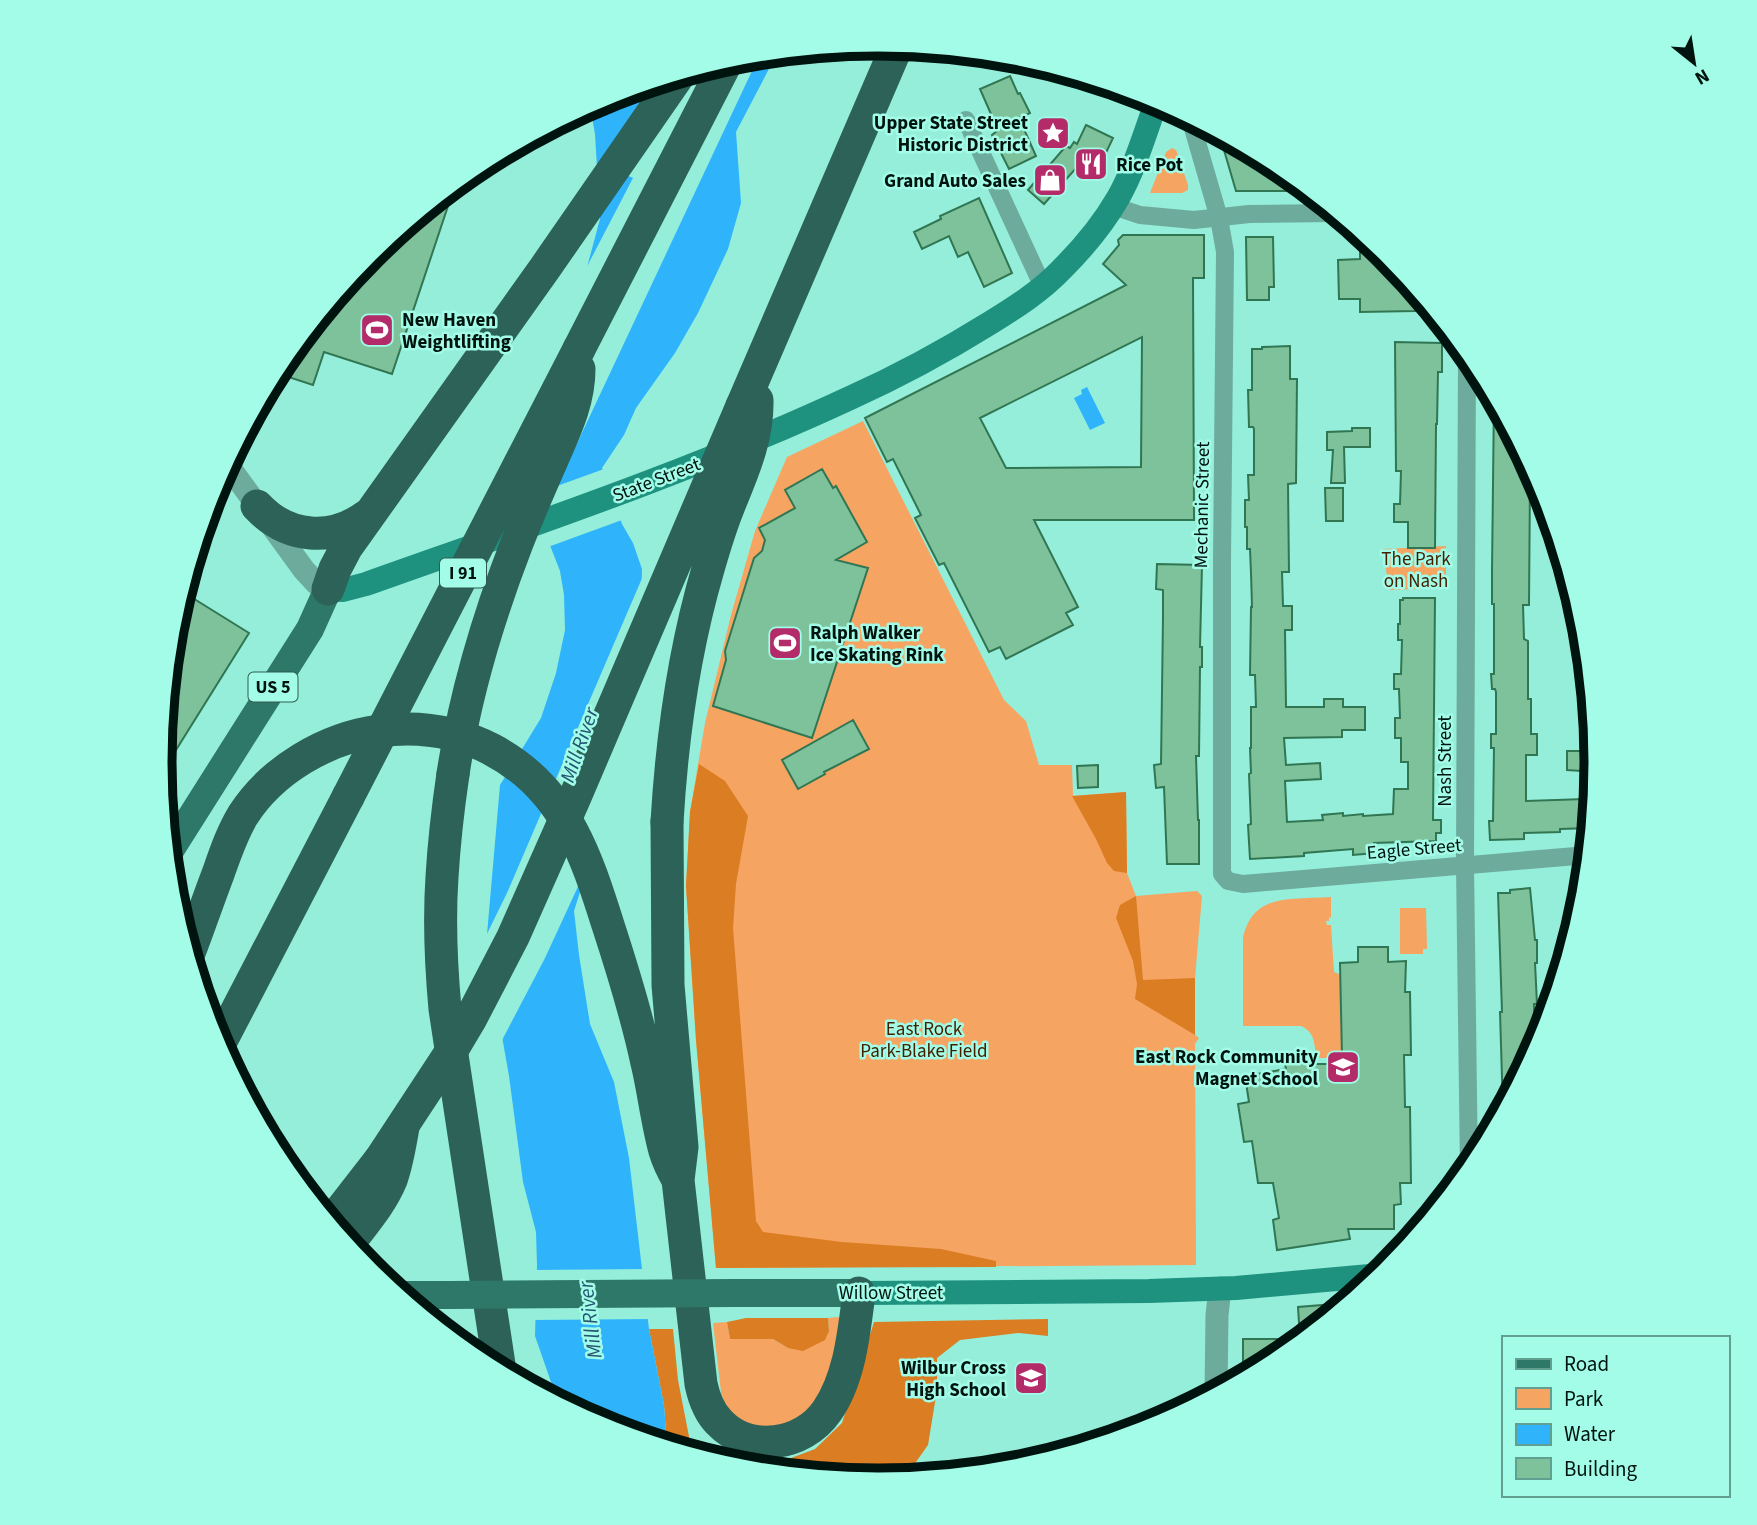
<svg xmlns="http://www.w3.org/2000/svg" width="1757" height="1525" font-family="'Source Sans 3',sans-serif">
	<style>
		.green { fill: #f5a462 }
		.forest { fill: #db7d23 }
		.water { fill: #2fb4fc }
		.pier { fill: #95eeda }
		.building { fill: #7dc29b; stroke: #317653; stroke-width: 2; fill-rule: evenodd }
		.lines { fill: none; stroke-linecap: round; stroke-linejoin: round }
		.minor { stroke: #6dab9d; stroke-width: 18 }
		.tertiary { stroke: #6dab9d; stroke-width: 23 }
		.secondary { stroke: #1e927f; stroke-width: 24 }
		.primary { stroke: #2e7869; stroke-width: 28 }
		.motorway { stroke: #2c6257; stroke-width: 33 }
		.primary-bridge { stroke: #2e7869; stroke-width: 28 }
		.motorway-bridge { stroke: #2c6257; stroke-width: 33 }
		.labels { text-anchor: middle; stroke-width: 5; stroke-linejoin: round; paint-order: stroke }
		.shield { fill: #a2fce7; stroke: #315a50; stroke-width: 2 }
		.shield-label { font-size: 18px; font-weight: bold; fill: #00140f }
		.poi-label { font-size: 19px; font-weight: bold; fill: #00140f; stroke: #a2fce7; text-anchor: end }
		.street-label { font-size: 19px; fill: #00140f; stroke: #a2fce7 }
		.park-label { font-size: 19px; fill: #431f00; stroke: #a2fce7 }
		.water-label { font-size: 21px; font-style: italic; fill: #245572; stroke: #a2fce7 }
		.rim { fill: none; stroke: #00140f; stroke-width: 9 }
	</style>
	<rect width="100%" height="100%" fill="#95eeda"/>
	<path class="green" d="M1172 148 1176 150 1188 185V190L1182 193H1150L1166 152Z
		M863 421 1004 700 1026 721 1039 765H1072L1073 796 1126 792 1127 873 1136 896 1197 891 1202 896 1195 978V1035L1199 1038 1195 1044 1196 1265 716 1268 696 1040 686 886 690 812 705 723 731 615 755 531 787 457Z
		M1446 546V588L1389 590 1383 549Z
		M1331 897V917L1329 918V921H1326L1327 925H1331L1334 972 1341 975 1342 1054 1338 1058H1320L1317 1056C1313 1043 1316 1033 1301 1026H1243V938C1253 892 1292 900 1331 897Z
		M1400 908H1426L1427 949H1423V954H1400Z
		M838 1317 842 1320 834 1369 807 1417 758 1431 726 1411 721 1392 713 1323 727 1322 730 1339H773L788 1348 829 1331 828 1318Z
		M852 1468 882 1469 877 1481 838 1477Z"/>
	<path class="forest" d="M699 764 725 781 748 816 736 884 733 928 756 1221 763 1232 842 1242 941 1249 996 1261V1267L716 1268 696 1040 686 886 690 812Z
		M1126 792 1127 873 1114 871 1107 863 1096 839 1072 796Z
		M1136 896 1143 980 1195 978V1035L1135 999 1137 984 1133 961 1116 918 1120 905Z
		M746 1318H828L829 1331 825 1340 803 1351 788 1348 773 1339H730L727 1322Z
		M1048 1319V1336L1019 1333 960 1340 937 1358V1390L928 1445 904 1479 877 1481 881 1469 852 1468 838 1477 738 1467 667 1446 664 1405 649 1329H673L678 1380 692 1452 728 1463 775 1464 815 1449 842 1423 874 1322Z"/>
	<path class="water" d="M767 55 771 65 736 132 741 203 728 249 698 313 675 353 636 408 624 435 602 468 622 524 633 543 642 569 641 607 609 801 574 911 579 955 590 1024 614 1082 629 1158 649 1329 664 1405 667 1446 603 1426 558 1402 535 1336 537 1265 536 1232 523 1182 509 1076 486 946 500 785 541 718 556 673 565 630 564 595 560 571 530 494 579 297 600 219 595 134 590 106 604 98 739 57Z
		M1087 387 1105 423 1090 430 1074 398 1082 394 1081 390Z"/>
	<path class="pier" d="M759 56 557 486 604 469 622 520 548 547 540 525 502 467 508 435 527 386 576 295 580 280 633 178 622 173 654 83 739 57Z
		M646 569 644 606 666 640 649 706 581 880 545 958 500 1044 483 942 507 893Z
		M645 1269 652 1319 532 1320 534 1270Z"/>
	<path class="building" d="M1010 76 1018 94 1020 93 1030 113 1019 118 1036 156 1009 169 992 135 998 130 980 89Z
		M1086 125 1113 138 1102 161 1104 162 1093 178 1077 167 1044 204 1028 190 1066 146 1070 148 1074 142 1077 144Z
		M1219 133 1278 165 1310 191H1236Z
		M455 185 392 374 324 352 313 385 276 373 281 363 371 254Z
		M979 198 1012 273 984 287 968 252 958 257 949 236 922 249 914 232 941 219 940 216Z
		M1123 235H1204V278H1193L1194 520H1034L1078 607 1066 613 1073 625 1006 659 1000 647 989 652 944 563 939 565 915 518 921 515 893 459 887 462 865 418 1126 285 1103 264 1119 245 1118 240ZM1142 337 1141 467 1006 468 980 418Z
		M1246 237H1273L1274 287H1269V300H1247Z
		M1360 245H1375L1387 255 1415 289V311L1360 312V299H1339L1338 260 1360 259Z
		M1395 342 1442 343V372H1438L1437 424H1436L1435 548H1408V522H1394V504H1400L1401 471H1396Z
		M1290 346V379H1297L1296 483 1288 484 1289 572H1282L1283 606H1292V630H1285L1286 707H1324V699H1343V707H1365V730H1342V737L1284 738 1286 765 1320 763 1321 779 1285 781 1287 822 1323 820 1322 815 1343 813V816L1363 814V816L1393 814 1394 789H1408V762H1401V738H1395V718H1400L1399 689H1394V674H1401L1402 640H1398V624H1400V600H1403V598H1435L1433 820H1441V833H1436V841L1374 843 1375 853 1353 855V849L1304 853V856L1250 859 1248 825 1251 824 1249 774 1251 773 1250 748H1251V707H1256L1255 675H1250L1251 607H1252L1251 573 1250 549H1247V527H1245V500H1249L1248 475H1254V429L1253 427H1249L1248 390H1252V349H1262V347Z
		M1494 397 1527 459 1528 480H1530L1529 605H1523L1524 639 1528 641V699H1531V734H1537V755H1526V801L1585 799V801H1593L1591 828 1560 829V832L1524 833V839L1490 840 1489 821H1493L1494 748H1491V734H1496V692L1495 689H1492L1491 674H1494V604H1492V571Z
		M1352 428H1370V447H1344L1345 483H1331L1333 450H1327V432L1352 431Z
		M822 469 833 488 836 486 867 542 836 560 868 568 812 738 713 706 726 660 725 651 754 558 762 551 765 540 759 528 795 508 785 490Z
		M1325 488H1343V521H1326Z
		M1157 564 1202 565 1200 647H1202V667H1200L1199 756H1196L1198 820H1199V864H1167L1164 787 1156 788 1154 765 1161 764 1163 617V590L1156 589Z
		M183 592 249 633 161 774 160 762 174 622Z
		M853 720 869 749 824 772 825 774 798 789 782 760Z
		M1567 751H1581V771L1567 770Z
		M1098 765V787L1078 788 1077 766Z
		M1530 888 1535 940H1537V963H1535L1537 1004H1534L1535 1051 1503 1111 1500 1012H1502L1498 893H1510V890Z
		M1358 947H1388V962L1406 961 1405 992H1410L1411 1055H1404L1405 1107H1410L1411 1183H1400L1401 1204 1394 1205V1229H1348L1350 1239 1277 1250 1273 1220 1279 1218 1273 1183H1258L1252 1141 1244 1142 1238 1104 1249 1102 1245 1076 1286 1069 1285 1064H1340V1057H1342L1340 963 1358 962Z
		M1347 1303 1277 1360 1243 1379V1339H1300L1298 1307Z"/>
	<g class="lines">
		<path class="minor" d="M1190 118 1219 218 1225 252 1222 561V874L1228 881 1243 884 1588 855
			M966 120 1043 287
			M1113 206 1140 215 1194 220 1249 214 1336 213
			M1467 352 1465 865 1469 1171"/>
		<path class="tertiary" d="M227 464 304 570 316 583 328 589
			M1216 1393 1217 1315 1220 1288"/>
		<path class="secondary" d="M328 589 343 590 366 584C529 526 693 471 850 398 899 376 945 351 990 323 1016 307 1041 291 1062 269 1083 248 1103 224 1118 198 1135 168 1145 133 1157 100
			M859 1293 1149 1291 1236 1288 1381 1275"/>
		<path class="primary" d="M169 852 310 629 328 589
			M734 1293H859
			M400 1295H450"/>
		<path class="motorway" d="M579 349 727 61
			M742 406 897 46
			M257 506C288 539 332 542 368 515
			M328 589 335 569 346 548 545 268 678 76
			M453 774C448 808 444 843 442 877 439 921 441 965 445 1009L500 1371
			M667 822 668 985 682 1147 678 1180 701 1384C704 1398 709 1412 719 1422 749 1454 803 1446 827 1411 850 1378 854 1332 859 1293
			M189 953C199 927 208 900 218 874 225 854 232 833 243 815 272 770 326 738 379 731 461 720 533 758 572 831 588 861 598 894 608 925 623 971 637 1016 647 1063 654 1092 657 1122 665 1151 668 1161 673 1171 678 1180
			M219 1045 348 797
			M331 1223 380 1160
			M348 1244C363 1224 381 1204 391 1180 397 1163 400 1145 403 1127"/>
		<path class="primary-bridge" d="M450 1295 734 1293"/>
		<path class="motorway-bridge" d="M453 774C465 694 488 618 517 543 528 515 540 487 552 460 565 430 579 402 579 369
			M348 797 579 349
			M667 822C672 737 684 651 708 569 714 548 720 528 728 508 742 473 758 439 757 400
			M380 1160 449 1055 471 1018 513 937 575 797 742 406"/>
	</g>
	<defs>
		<g id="sight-square" transform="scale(1.75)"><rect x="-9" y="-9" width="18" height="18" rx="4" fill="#b42b69" stroke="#a2fce7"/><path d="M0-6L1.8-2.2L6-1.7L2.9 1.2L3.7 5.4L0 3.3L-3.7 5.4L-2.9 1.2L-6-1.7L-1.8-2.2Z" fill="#fff"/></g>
		<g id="restaurant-square" transform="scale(1.75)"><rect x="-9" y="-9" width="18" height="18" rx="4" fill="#b42b69" stroke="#a2fce7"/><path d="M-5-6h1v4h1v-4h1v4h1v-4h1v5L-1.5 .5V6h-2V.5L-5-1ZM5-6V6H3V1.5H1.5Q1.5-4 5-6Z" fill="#fff"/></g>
		<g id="shop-square" transform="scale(1.75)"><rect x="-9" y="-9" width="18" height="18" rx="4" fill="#b42b69" stroke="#a2fce7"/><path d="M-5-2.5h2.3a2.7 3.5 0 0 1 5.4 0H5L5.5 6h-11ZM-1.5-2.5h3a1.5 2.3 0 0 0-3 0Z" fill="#fff"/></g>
		<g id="stadium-square" transform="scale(1.75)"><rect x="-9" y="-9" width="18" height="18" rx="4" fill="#b42b69" stroke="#a2fce7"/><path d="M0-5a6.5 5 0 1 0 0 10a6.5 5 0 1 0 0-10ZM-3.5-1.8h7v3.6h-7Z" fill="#fff"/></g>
		<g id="school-square" transform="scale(1.75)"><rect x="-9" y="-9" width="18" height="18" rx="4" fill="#b42b69" stroke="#a2fce7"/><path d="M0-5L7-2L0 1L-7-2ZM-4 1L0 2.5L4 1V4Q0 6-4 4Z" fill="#fff"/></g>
	</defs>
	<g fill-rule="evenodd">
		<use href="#sight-square" x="1053" y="133"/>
		<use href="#restaurant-square" x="1091" y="164"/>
		<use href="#shop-square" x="1050" y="180"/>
		<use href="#stadium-square" x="377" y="330"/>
		<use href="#stadium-square" x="785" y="643"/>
		<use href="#school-square" x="1343" y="1067"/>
		<use href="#school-square" x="1031" y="1378"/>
	</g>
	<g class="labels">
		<g class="shield">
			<rect x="440" y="558.5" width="46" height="29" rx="5"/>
			<rect x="248.5" y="672.5" width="49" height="29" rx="5"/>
		</g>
		<g class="shield-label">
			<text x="463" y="579">I 91</text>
			<text x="273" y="693">US 5</text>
		</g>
		<g class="poi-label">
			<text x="1028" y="129">Upper State Street<tspan x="1028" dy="22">Historic District</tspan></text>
			<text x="1116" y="171" text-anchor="start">Rice Pot</text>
			<text x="1026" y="187">Grand Auto Sales</text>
			<text x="402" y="326" text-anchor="start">New Haven<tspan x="402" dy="22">Weightlifting</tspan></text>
			<text x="810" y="639" text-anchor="start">Ralph Walker<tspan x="810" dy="22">Ice Skating Rink</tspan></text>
			<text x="1318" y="1063">East Rock Community<tspan x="1318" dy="22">Magnet School</tspan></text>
			<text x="1006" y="1374">Wilbur Cross<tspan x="1006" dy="22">High School</tspan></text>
		</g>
		<g class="street-label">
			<text transform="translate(656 479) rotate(-21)" y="7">State Street</text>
			<text transform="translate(1201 505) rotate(-89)" y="7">Mechanic Street</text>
			<text transform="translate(1444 761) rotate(-90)" y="7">Nash Street</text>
			<text transform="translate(1414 848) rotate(-5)" y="7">Eagle Street</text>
			<text x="891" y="1299">Willow Street</text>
		</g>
		<g class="park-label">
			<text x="1416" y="565">The Park<tspan x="1416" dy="22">on Nash</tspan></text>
			<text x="924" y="1035">East Rock<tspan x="924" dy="22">Park-Blake Field</tspan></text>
		</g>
		<g class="water-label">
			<text transform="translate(579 745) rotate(-71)" y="7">Mill River</text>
			<text transform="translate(590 1320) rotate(-97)" y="7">Mill River</text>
		</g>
	</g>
	<path d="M0 0H1757V1525H0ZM172 762a706 706 0 1 1 1412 0a706 706 0 1 1-1412 0Z" fill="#a2fce7" fill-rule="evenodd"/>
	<path class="rim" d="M172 762a706 706 0 1 1 1412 0a706 706 0 1 1-1412 0Z"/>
	<rect x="1502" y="1336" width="228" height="161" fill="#a2fce7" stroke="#619f91" stroke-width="2"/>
	<rect x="1516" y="1359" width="35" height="10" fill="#2e7869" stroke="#619f91" stroke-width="2"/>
	<text x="1564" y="1371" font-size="21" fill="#00140f">Road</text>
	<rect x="1516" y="1388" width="35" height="21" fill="#f5a462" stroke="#619f91" stroke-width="2"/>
	<text x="1564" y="1406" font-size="21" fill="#00140f">Park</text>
	<rect x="1516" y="1424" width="35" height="21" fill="#2fb4fc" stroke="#619f91" stroke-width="2"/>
	<text x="1564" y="1441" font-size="21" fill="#00140f">Water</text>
	<rect x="1516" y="1458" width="35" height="21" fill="#7dc29b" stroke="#619f91" stroke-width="2"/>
	<text x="1564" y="1476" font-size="21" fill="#00140f">Building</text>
	<g transform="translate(1694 63) rotate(150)" stroke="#a2fce7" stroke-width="5" paint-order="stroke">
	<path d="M0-5L12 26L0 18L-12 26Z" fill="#00140f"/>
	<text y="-10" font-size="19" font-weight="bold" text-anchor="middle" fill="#00140f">N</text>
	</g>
</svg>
